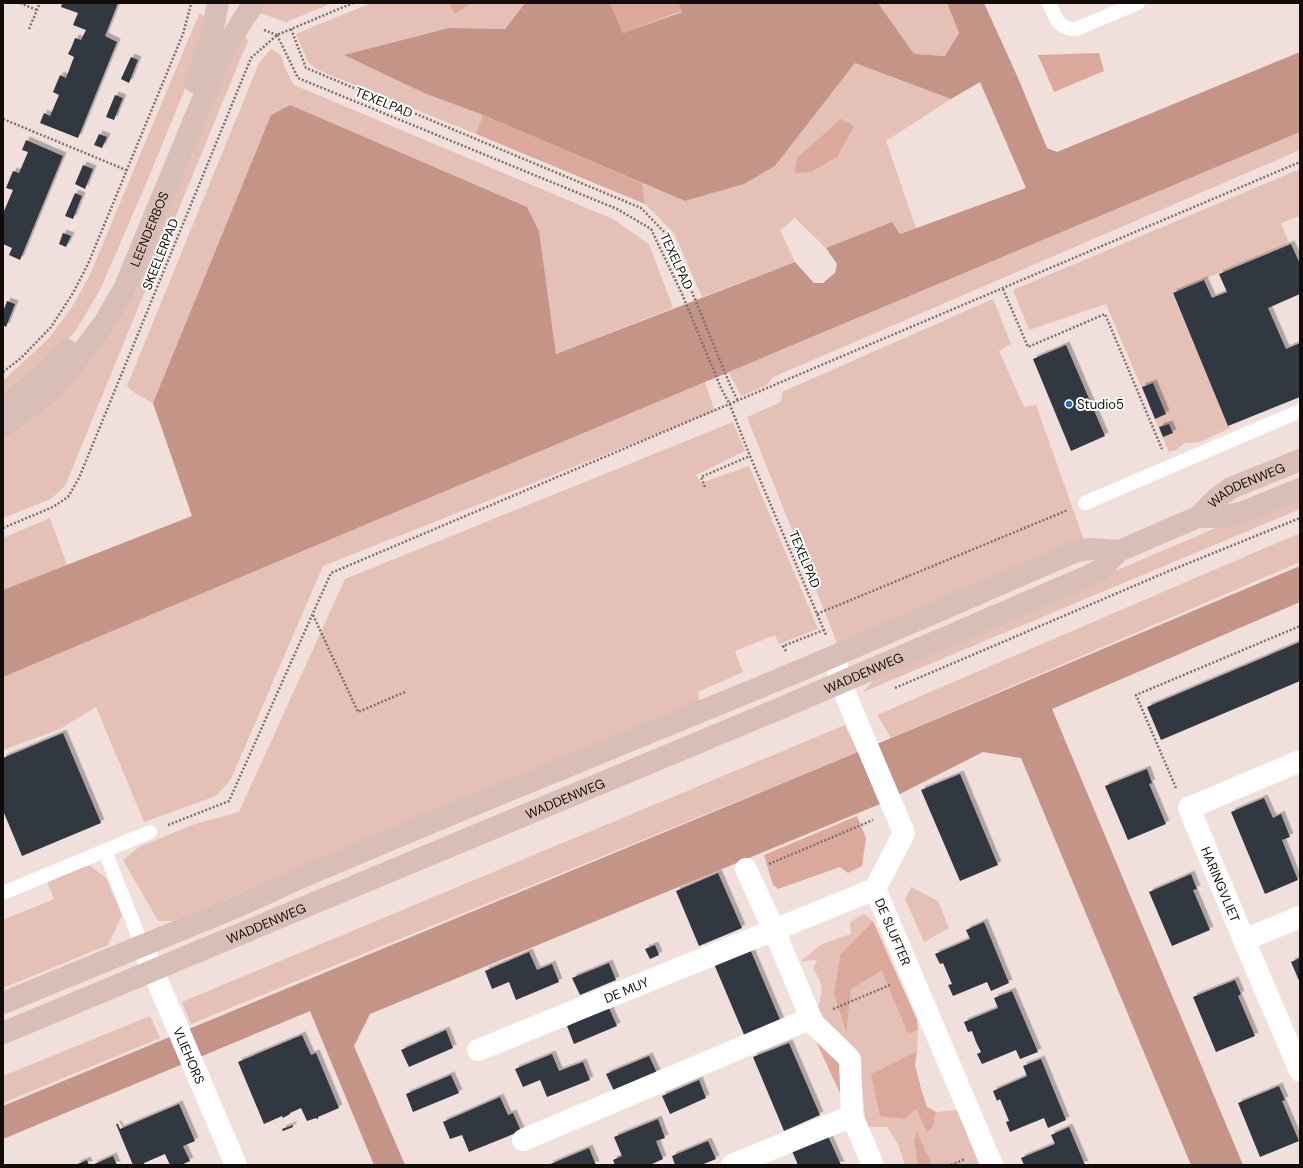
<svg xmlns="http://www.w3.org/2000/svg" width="1303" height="1168" font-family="'DM Sans',sans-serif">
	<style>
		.green { fill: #e4c0b6 }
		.forest { fill: #daa99b }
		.water { fill: #c49486 }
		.building { fill: #313943; filter: url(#shadow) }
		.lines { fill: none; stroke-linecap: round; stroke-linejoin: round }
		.path { stroke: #7d7270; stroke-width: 2.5; stroke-dasharray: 2 2; stroke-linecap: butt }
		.lane { stroke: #fff; stroke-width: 14 }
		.street { stroke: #fff; stroke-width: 22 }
		.secondary { stroke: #d8beb7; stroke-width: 22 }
		.poi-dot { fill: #2770c0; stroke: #fff; stroke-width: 1.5 }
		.labels { text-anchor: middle; stroke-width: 4; stroke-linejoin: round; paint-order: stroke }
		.street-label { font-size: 13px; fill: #120d0b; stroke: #fff }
		.poi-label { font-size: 13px; fill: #120d0b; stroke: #fff; text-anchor: start }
	</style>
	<defs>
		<filter id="shadow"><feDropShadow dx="3.5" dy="-3.5" stdDeviation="0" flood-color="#0004"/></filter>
	</defs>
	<rect width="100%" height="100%" fill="#f0dfdb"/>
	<path class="green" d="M263 3H332L286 22 257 12Z
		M371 3H525L505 29 449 28 345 55 424 93 483 115 476 134 318 70 308 62 296 34Z
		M878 3H947L959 33 946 56 914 54Z
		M199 14 207 17 194 67 148 179 100 290 76 330 49 363 3 399V381L49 338 70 310 89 277Z
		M243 33 248 42 242 55 65 486 51 499 3 518V433L93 352Z
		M271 49 281 55 285 68 294 85 613 219 649 244 673 308 556 354 539 231 290 105 271 115 153 403 135 393 127 386 259 63Z
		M855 63 951 99 886 141 916 228 900 234 892 222 826 248 795 218 780 230 795 262 702 297 674 233 645 204 642 183 685 201 744 184 775 166Z
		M1300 132V150L773 377 767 385 741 396 729 372Z
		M1300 169V216L1281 223 1289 243 1172 293 1230 428 1200 442 1185 443 1176 450 1169 452 1106 304 1029 330 1013 290Z
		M993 299 1011 344 999 351 1024 407 1036 405 1084 540 839 648 747 417 781 402 782 392Z
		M705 382 715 411 323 566 231 779 216 796 144 822 96 707 60 729 3 750V677Z
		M733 422 745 451 696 475 701 483 749 466 818 629 779 644 775 635 735 651 743 672 698 692 700 704 173 921H158L123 860 139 847 195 824 239 812 345 579Z
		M1300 492V509L863 692 883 670Z
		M50 518 67 565 3 590V538Z
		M1300 533V562L891 738 877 715Z
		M845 725 858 752 191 1024 182 1002Z
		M89 865 106 878 122 915 108 945 3 988V920L54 899 47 881Z
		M911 887 938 901 949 928 924 942 905 899Z
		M864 914 873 921 840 955 834 994 845 1032 851 989 883 971 908 1034 918 1030 917 1051 871 1074 916 1109 927 1133 934 1125 936 1112 958 1110 979 1165H932L928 1157 914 1140 918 1165H905L898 1144 887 1127H866L861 1076 827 1022 817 1011C822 992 826 987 813 969L817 960 801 961 822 944 851 934 850 922Z
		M150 1016 160 1038 3 1103V1076Z"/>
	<path class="forest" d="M449 3H471L455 14Z
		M610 3H678L682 11 623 33Z
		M1099 53 1104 71 1054 92 1038 55Z
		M483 115 642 183 645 204 476 134Z
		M841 119 854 126 837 157 811 172 795 173 797 158Z
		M857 816 866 838 862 866 848 873 840 867 778 889 773 885 764 855Z
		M873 921 917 1020 918 1030 908 1034 882 971 851 989 846 1033 834 994 840 955Z
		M815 1039 845 1066 842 1098 839 1091Z
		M917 1051 915 1065 922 1092 927 1107 936 1112 934 1125 927 1133 916 1109 904 1119 880 1116 871 1074Z
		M917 1132 932 1165H918L914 1140Z"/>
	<path class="water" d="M525 3H610L623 33 682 12 678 3H878L914 54 945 56 959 33 947 3H984L1018 78 1047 148 1057 152 1300 52V132L3 677V590L192 516 153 403 271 115 290 105 527 207 539 231 556 354 795 262 814 283H823L835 273 837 264 826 248 892 222 900 234 1026 188 980 82 951 99 855 63 775 166 744 184 685 201 483 115 424 93 344 55 449 28 505 29Z
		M1300 566V602L1052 709 1243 1165H1191L1021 758 983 752 880 804 370 1014 354 1046 405 1165H374L310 1011 3 1139V1106L858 752Z"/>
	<path class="building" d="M62 3H118L105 36 117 42 78 138 40 123 44 113 50 116 59 95 53 92 60 75 66 78 74 57 68 54 72 46 75 38 81 40 86 30 73 25 78 13 61 7Z
		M131 57 138 60 129 83 121 79Z
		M115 95 123 98 114 120 106 117Z
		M99 134 107 137 102 148 94 145Z
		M26 140 63 156 20 260 9 255 12 248 3 244V211H4L13 190 6 188 13 171 19 173 28 152 22 150Z
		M83 165 93 169 85 189 75 184Z
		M75 193 82 196 73 219 65 216Z
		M63 233 71 236 66 247 59 244Z
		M1291 244 1300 264V294L1268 308 1286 349 1300 343V397L1228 426 1173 293 1204 280 1212 298 1227 292 1219 274Z
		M7 301 15 304 6 327 3 325V312Z
		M1066 345 1105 436 1071 451 1033 359Z
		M1153 383 1166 414 1155 419 1142 387Z
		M1169 424 1173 433 1163 437 1159 427Z
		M1300 642V681L1161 740 1147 707Z
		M63 733 101 823 22 856 4 813 3 814V758Z
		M1147 769 1152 783 1149 784 1166 824 1128 840 1105 786Z
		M960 774 998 865 960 881 921 790Z
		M1264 798 1273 818 1281 814 1290 837 1282 840 1298 880 1265 894 1231 812Z
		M718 873 742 928 699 946 676 891Z
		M1191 874 1197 889 1193 890 1210 930 1172 946 1149 892Z
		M984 922 1009 983 991 991 987 982 953 996 948 985 952 984 943 963 940 964 935 954 970 939 966 930Z
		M655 945 659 955 650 959 645 949Z
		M750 949 781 1022 745 1037 714 964Z
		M529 952 537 970 552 964 559 982 516 1000 509 982 492 989 485 971Z
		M1300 958V983L1291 962Z
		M609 963 616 980 580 995 572 978Z
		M1235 980 1241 994 1238 996 1255 1036 1216 1052 1193 997Z
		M1012 991 1038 1052 1020 1059 1016 1050 982 1064 977 1054 981 1052 976 1042 972 1031 968 1032 964 1022 998 1008 994 998Z
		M609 1008 617 1026 574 1044 567 1026Z
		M446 1030 453 1048 409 1067 401 1050Z
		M302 1035 311 1055 316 1053 339 1108 318 1117V1119H317L316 1118 307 1121 301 1108 290 1113V1114L283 1118 282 1116 264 1124 238 1062Z
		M789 1043 820 1115 784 1131 753 1057Z
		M552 1054 559 1071 583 1062 590 1080 547 1097 540 1080 523 1087 515 1069Z
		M649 1056 657 1073 614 1091 606 1074Z
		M1041 1059 1066 1120 1048 1128 1044 1118 1010 1132 1006 1122 1009 1121 1000 1099 997 1101 993 1091 1027 1076 1023 1066Z
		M451 1075 459 1093 413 1112 406 1094Z
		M699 1080 706 1098 670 1114 662 1096Z
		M1279 1086 1285 1100 1282 1101 1299 1141 1260 1157 1238 1103Z
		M500 1097 508 1115 513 1113 521 1131 469 1152 462 1135 450 1139 443 1122Z
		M179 1104 195 1141 183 1146 190 1161 181 1165H170L165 1154 144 1163V1165H133L116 1124H118L120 1129Z
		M658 1119 665 1138 656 1141 663 1159 650 1165H615L613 1160 622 1156 614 1137Z
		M293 1125V1127L283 1131 282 1129Z
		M1069 1127 1085 1165H1024L1021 1158 1055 1144 1051 1135Z
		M828 1136 841 1165H798L792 1151Z
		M708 1141 716 1159 701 1165H675L672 1156Z
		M589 1148 596 1165H548Z
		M113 1156 117 1165H92Z
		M87 1160 89 1165H75Z"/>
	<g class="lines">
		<path class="path" d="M20 3 37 10
			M29 29 40 3
			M291 29 306 68 641 208 670 238 730 385 738 401
			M264 30 277 35
			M277 35 298 78 617 209 651 229 682 294 721 388 730 405 750 456 826 635
			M3 119 126 170
			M1003 289 1028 347 1105 314 1162 449
			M3 372 21 358 51 327 73 293 88 264 183 34 191 4
			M705 487 701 477 750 456
			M3 528 53 507 68 497 79 478 251 58 277 35 353 3
			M817 614 1068 510
			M313 615 358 712 405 692
			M786 651 783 646 824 630
			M895 688 1169 571 1300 518
			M1176 788 1136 695 1300 626
			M168 825 229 801 331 573 1300 162
			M769 864 873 820
			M833 1009 890 985
			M951 1165 965 1159"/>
		<path class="lane" d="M1049 3C1056 18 1057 29 1076 29L1138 3
			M1085 503 1300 411
			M105 851 142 945
			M3 893 150 832"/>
		<g class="street">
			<path id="s1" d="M835 655 840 682 904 833 875 889 992 1165"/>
			<path id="s2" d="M1300 761 1189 808 1244 940 1300 1071"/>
			<path d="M746 869 774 930 813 1023 850 1059 852 1116 873 1165"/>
			<path d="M1244 940 1300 917"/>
			<path id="s3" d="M142 945 236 1165"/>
			<path id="s4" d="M478 1050 875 889"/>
			<path d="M523 1140 811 1018"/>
			<path d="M732 1165 852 1116"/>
		</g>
		<g class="secondary">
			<path d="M195 82C206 54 213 33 218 3"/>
			<path d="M3 406C27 390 48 372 67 350"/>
			<path id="s5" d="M3 426 47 394 71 367 105 322 125 287 209 84 228 43 254 3"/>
			<path id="s6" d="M1198 517 1217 498 1231 488 1300 460"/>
			<path d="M3 1003 241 905 302 877 449 815 797 672 1077 551 1091 549 1119 551"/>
			<path id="s7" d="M3 1033 793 703 1088 576 1100 570 1119 551 1198 517H1223L1243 512 1300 489"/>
		</g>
	</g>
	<circle class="poi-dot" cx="1069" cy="404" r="4"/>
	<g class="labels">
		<g class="street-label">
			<text transform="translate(384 102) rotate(22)" y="5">TEXELPAD</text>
			<text dy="5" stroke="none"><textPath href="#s5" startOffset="250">LEENDERBOS</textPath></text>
			<text transform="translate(160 254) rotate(-68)" y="5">SKEELERPAD</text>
			<text transform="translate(677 261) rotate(65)" y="5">TEXELPAD</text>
			<text dy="5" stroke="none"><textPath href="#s6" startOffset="59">WADDENWEG</textPath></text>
			<text transform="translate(805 559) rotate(67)" y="5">TEXELPAD</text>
			<text dy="5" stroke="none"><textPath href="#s7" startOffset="933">WADDENWEG</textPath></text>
			<text dy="5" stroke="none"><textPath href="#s7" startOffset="609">WADDENWEG</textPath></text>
			<text dy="5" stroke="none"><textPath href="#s2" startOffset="203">HARINGVLIET</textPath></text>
			<text dy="5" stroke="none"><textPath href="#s7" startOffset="285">WADDENWEG</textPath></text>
			<text dy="5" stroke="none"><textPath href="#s1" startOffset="301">DE SLUFTER</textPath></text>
			<text dy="5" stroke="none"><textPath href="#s4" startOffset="160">DE MUY</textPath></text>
			<text dy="5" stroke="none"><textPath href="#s3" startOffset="120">VLIEHORS</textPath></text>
		</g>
		<g class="poi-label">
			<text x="1077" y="409">Studio5</text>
		</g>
	</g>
	<rect width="1303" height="1168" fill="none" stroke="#120d0b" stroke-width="8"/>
</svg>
